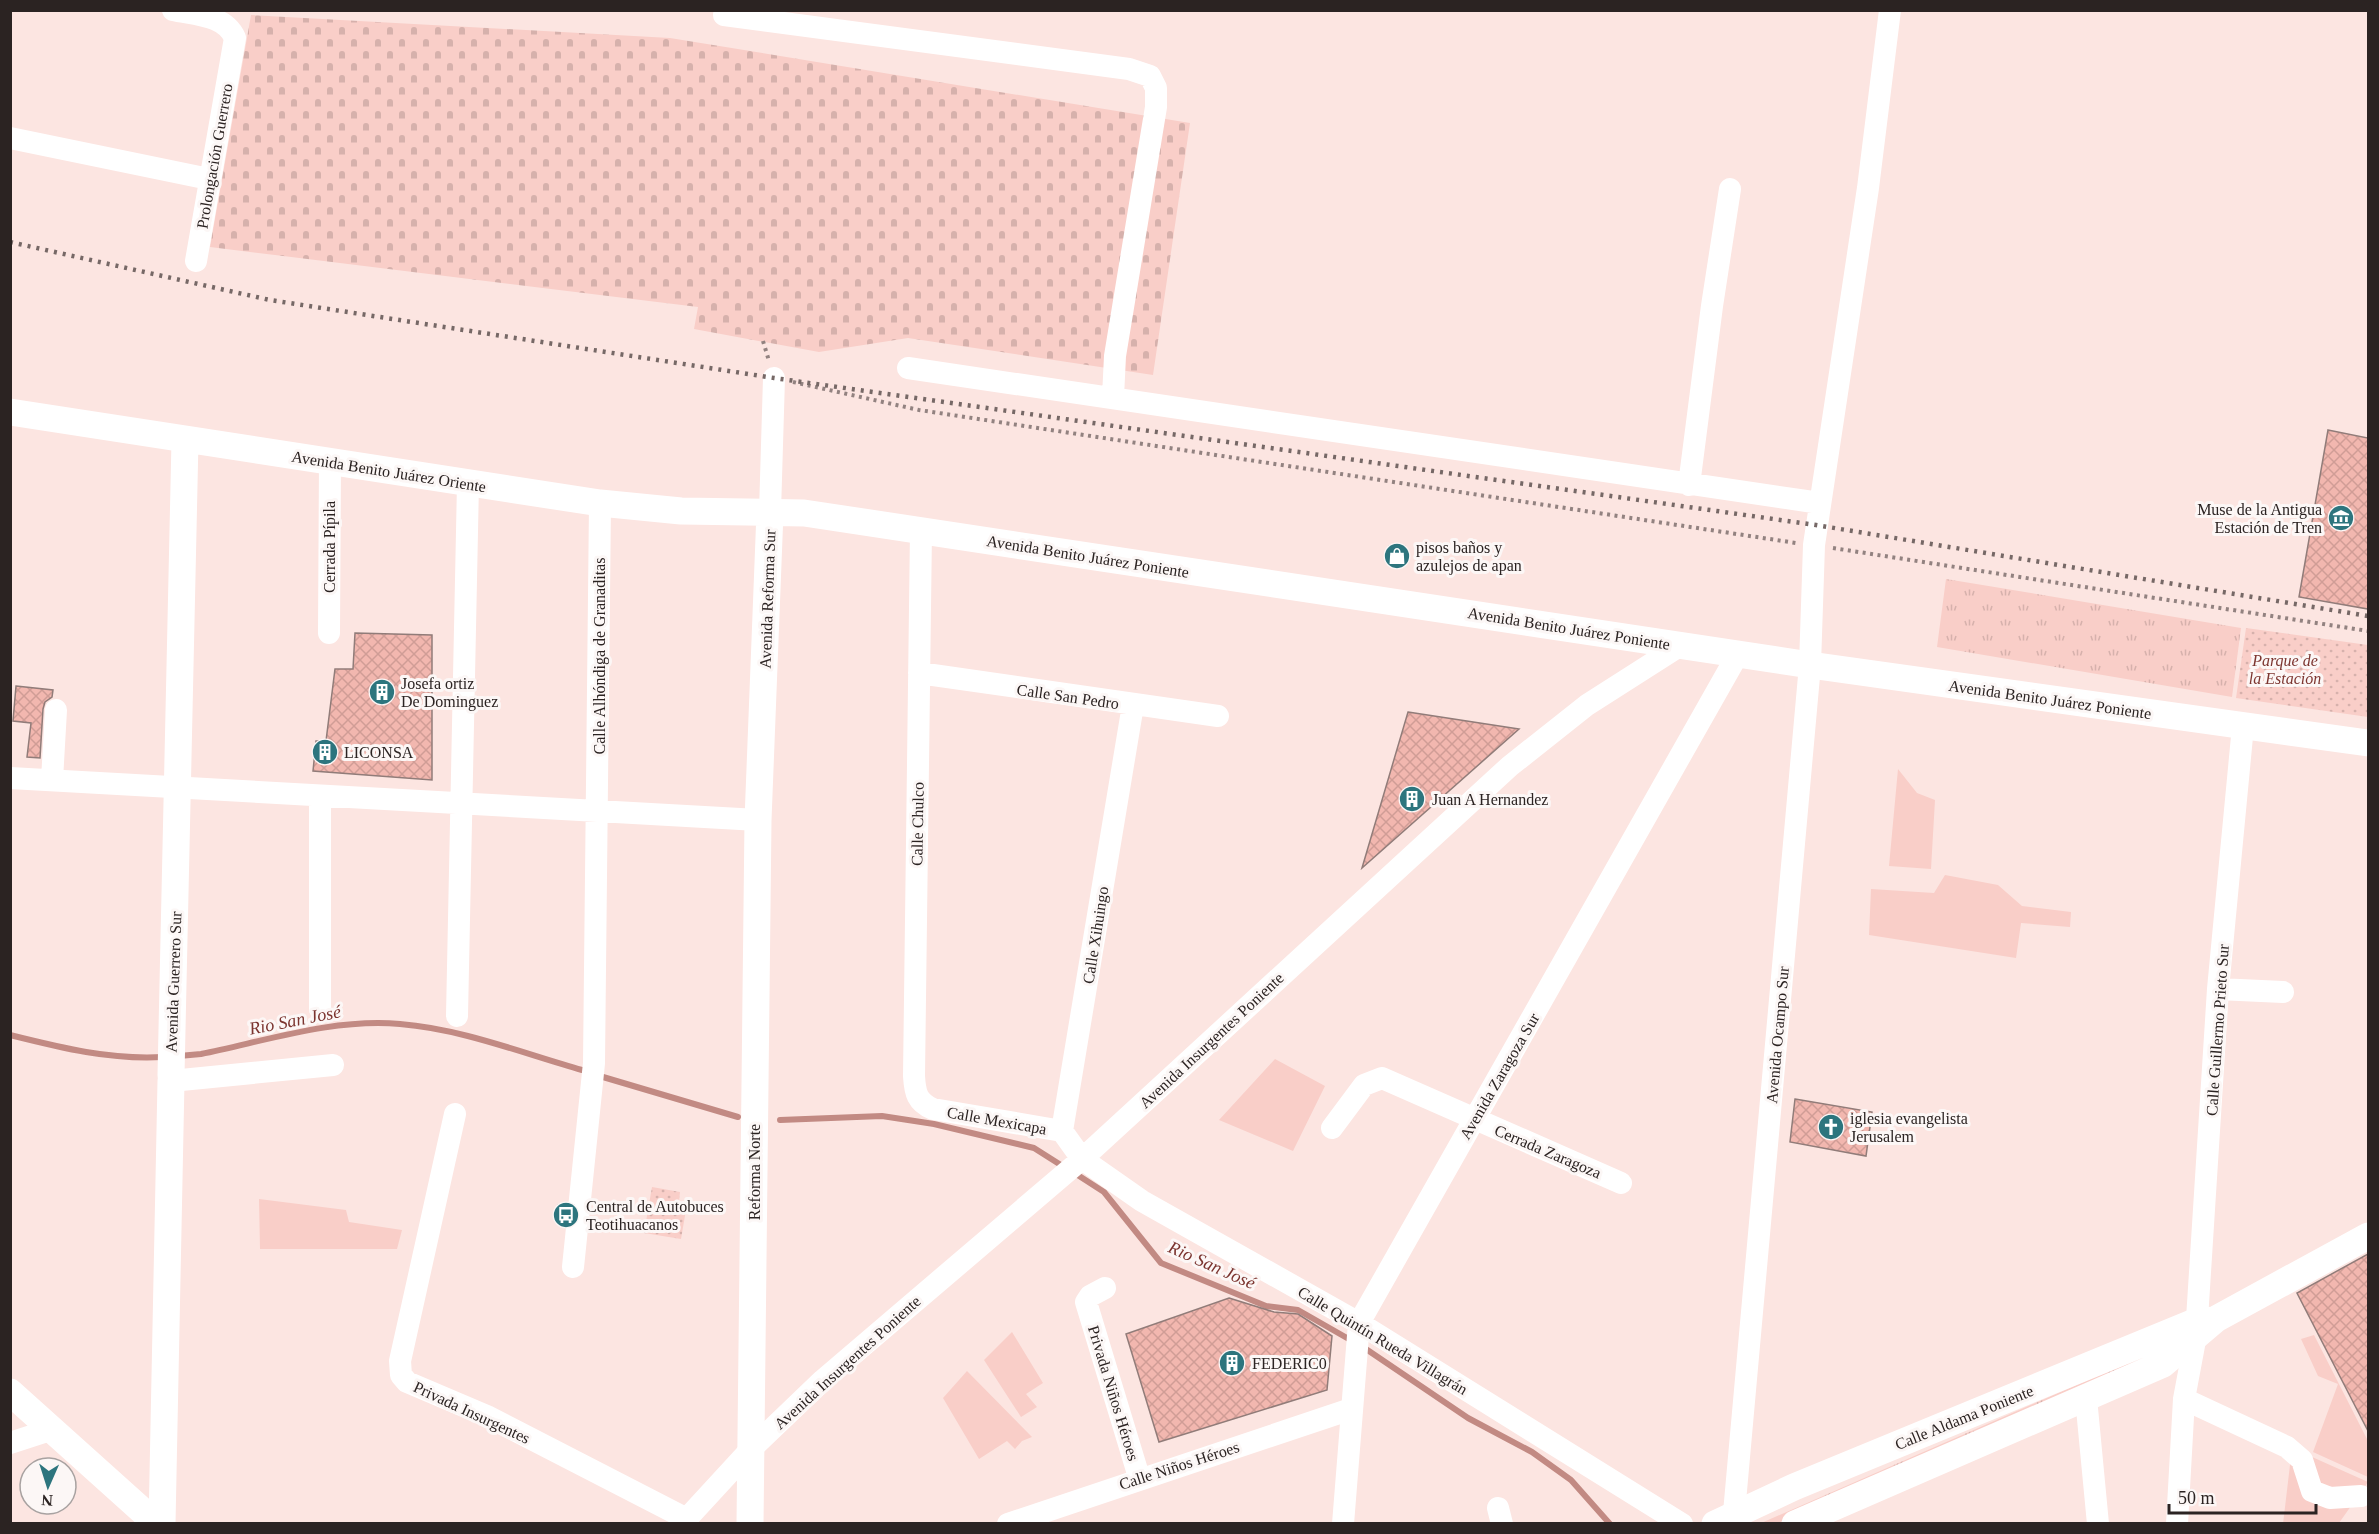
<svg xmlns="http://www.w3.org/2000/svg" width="2379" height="1534" font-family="'Times New Roman',serif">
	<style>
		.grass { fill: url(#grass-tufts) }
		.cemetery { fill: url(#cemetery-stones) }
		.park { fill: url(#park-dots) }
		.garden { fill: #f9cec8 }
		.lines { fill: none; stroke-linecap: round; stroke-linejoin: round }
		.stream { stroke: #c28a83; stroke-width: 6 }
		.building { fill: url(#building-cross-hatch); stroke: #917c79; stroke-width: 1.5 }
		.path { stroke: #928280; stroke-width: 4; stroke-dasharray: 3 4.5; stroke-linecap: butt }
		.minor { stroke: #fff; stroke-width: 22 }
		.major { stroke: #fff; stroke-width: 27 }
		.rail { stroke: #766866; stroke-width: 4.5; stroke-dasharray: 3 6; stroke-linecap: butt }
		.labels { text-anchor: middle; stroke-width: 6; stroke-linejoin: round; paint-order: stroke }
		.street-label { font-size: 16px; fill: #2b2322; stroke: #fcf7f6 }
		.poi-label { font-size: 16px; fill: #2b2322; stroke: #fcf7f6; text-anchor: start }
		.park-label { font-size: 16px; font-style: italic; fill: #7d3630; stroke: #fcf7f6 }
		.water-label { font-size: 18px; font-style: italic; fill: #7b342f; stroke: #fcf7f6 }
	</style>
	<defs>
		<pattern id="grass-tufts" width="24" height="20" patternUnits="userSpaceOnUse" patternTransform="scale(1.5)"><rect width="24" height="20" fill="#f9cec8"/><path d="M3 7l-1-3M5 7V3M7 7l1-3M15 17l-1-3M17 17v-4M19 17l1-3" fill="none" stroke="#d6b1ac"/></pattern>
		<pattern id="cemetery-stones" width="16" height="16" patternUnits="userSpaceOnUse" patternTransform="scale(1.5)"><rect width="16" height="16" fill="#f9cec8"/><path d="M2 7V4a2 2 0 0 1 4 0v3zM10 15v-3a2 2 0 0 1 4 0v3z" fill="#d6b1ac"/></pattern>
		<pattern id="park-dots" width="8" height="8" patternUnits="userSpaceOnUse" patternTransform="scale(1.5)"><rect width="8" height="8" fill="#f9cec8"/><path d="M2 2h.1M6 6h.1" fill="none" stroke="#d6b1ac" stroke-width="1.8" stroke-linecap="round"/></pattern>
		<pattern id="building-cross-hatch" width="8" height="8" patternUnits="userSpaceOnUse" patternTransform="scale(1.5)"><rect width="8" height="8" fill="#f2b7af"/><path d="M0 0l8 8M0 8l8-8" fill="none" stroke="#d09d96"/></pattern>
	</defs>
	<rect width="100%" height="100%" fill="#fce5e1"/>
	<path class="grass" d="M1946 579 2241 628 2232 697 1937 647Z
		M2161 1348 2164 1353 1778 1523 1759 1524Z"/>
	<path class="cemetery" d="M251 15 670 38 1190 123 1153 375 908 338 819 352 694 329 698 307 210 247Z"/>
	<path class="park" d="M2246 628 2368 645V717L2236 698Z
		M652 1187 680 1192 679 1202 687 1204 681 1239 644 1233Z"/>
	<path class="garden" d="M1898 769 1917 793 1935 800 1931 869 1889 866Z
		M1945 875 1998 885 2022 906 2071 912 2070 927 2021 923 2016 958 1869 935 1871 889 1934 893Z
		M1275 1059 1325 1086 1293 1151 1219 1120Z
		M259 1199 346 1210 349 1222 402 1230 397 1249H260Z
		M1012 1332 1043 1383 1026 1394 1037 1407 1021 1417 984 1360Z
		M2314 1335 2368 1441V1477L2313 1452 2338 1384 2318 1376 2301 1339Z
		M967 1371 1032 1437 1022 1441 1015 1449 1007 1441 979 1459 943 1398Z
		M2292 1448 2368 1482 2339 1523 2283 1524Z"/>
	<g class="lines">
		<path class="stream" d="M10 1035C62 1048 110 1060 163 1057
			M179 1056 201 1054C265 1041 334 1018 400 1024 462 1029 522 1053 582 1070
			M603 1077 738 1117
			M780 1120 882 1116 934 1124 1034 1148 1064 1167
			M1073 1172 1104 1192 1161 1263 1266 1306 1298 1310 1354 1342
			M1363 1347 1468 1418 1532 1452 1571 1480 1610 1524"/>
	</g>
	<path class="building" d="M2328 430 2368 438V609L2299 597Z
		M355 633 432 635V780L313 771 316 741H326L335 669H353Z
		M16 686 53 690 52 697 45 702 43 709 40 758 27 757 31 723 13 721Z
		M1408 712 1519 729 1362 868Z
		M1795 1099 1872 1112 1866 1156 1790 1142Z
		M2368 1254V1431L2297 1293Z
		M1229 1298 1274 1312 1298 1314 1332 1336 1327 1390 1159 1442 1126 1334Z"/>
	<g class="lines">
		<path class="path" d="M763 341 769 361
			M793 382 919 410 1796 543
			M1833 548 2368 631"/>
		<path class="minor" d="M173 10C196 15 225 15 235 38L196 261
			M724 15 1129 69 1150 76 1156 88V107L1115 356 1113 397
			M10 138 209 179
			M908 368 1820 503
			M1689 485 1712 306 1730 189
			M770 512 774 378
			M921 530 914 1076C915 1093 917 1102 933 1109L1062 1131
			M329 633 330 461
			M919 673 1218 716
			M1133 705 1062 1131 1082 1159 1142 1201 1359 1323 1682 1524
			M10 778 758 820
			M52 780 56 710
			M320 797V1009
			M2218 989 2283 992
			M457 1016 468 483
			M171 1075V1081L333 1065
			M455 1114 400 1361 401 1375 407 1382 487 1416 687 1519
			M1332 1128 1364 1085 1382 1078 1621 1183
			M573 1267 594 1063 600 503
			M1105 1288 1090 1296 1086 1302 1139 1477
			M2086 1398 2098 1524
			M2184 1399 2287 1447 2302 1460 2312 1491 2330 1498 2361 1496
			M10 1443 50 1430
			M1498 1508 1502 1524
			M682 1524 751 1449 823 1380 1082 1159 1510 766 1587 705 1681 645
			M1008 1524 1351 1409
			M1343 1524 1359 1323 1738 654
			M1733 1524 1810 665 1814 545 1868 188 1890 10
			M2177 1524 2184 1399 2196 1335 2218 989 2243 726"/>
		<path class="major" d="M10 412 600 503 681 511 804 513 1810 665 2368 743
			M171 1075 185 440
			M10 1392 157 1524
			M162 1524 171 1081
			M750 1524 758 820 770 512
			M1715 1524 1794 1487 2197 1321 2207 1320
			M1795 1524 2163 1364 2216 1319 2368 1236"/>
		<path class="rail" d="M10 242 270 300 774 378 1816 525 2368 616"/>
	</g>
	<defs>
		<g id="museum-disc" transform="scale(1.35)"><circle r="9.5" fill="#2d757e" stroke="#fcf7f6"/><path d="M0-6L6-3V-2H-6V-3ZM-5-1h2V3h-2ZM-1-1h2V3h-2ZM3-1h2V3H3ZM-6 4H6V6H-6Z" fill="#fff"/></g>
		<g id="shop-disc" transform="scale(1.35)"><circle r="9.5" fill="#2d757e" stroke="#fcf7f6"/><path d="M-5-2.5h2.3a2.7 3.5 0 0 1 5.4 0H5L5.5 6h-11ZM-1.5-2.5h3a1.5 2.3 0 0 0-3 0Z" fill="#fff"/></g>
		<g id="building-disc" transform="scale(1.35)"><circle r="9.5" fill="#2d757e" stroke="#fcf7f6"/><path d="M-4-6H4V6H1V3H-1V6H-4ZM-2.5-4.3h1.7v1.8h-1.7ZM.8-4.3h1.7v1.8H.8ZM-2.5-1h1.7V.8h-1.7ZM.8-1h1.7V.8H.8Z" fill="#fff"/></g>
		<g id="church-disc" transform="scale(1.35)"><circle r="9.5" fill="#2d757e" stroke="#fcf7f6"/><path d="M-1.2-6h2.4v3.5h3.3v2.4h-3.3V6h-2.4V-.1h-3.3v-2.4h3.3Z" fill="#fff"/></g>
		<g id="bus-disc" transform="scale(1.35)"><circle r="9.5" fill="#2d757e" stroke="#fcf7f6"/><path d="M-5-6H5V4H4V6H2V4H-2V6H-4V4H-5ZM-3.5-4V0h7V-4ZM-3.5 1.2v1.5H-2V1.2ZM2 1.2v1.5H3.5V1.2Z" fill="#fff"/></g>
	</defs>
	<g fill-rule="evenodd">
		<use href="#museum-disc" x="2341" y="518"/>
		<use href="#shop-disc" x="1397" y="556"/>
		<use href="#building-disc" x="382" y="692"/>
		<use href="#building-disc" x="325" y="752"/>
		<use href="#building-disc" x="1412" y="799"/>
		<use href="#church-disc" x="1831" y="1127"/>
		<use href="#bus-disc" x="566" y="1215"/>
		<use href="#building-disc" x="1232" y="1363"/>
	</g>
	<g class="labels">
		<g class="street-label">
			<text transform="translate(214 156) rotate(-80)" y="6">Prolongación Guerrero</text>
			<text transform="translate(389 471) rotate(9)" y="6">Avenida Benito Juárez Oriente</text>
			<text transform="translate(329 547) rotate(-90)" y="6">Cerrada Pípila</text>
			<text transform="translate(1088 556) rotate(9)" y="6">Avenida Benito Juárez Poniente</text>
			<text transform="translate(767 599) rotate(-88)" y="6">Avenida Reforma Sur</text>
			<text transform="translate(1569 628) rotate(9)" y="6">Avenida Benito Juárez Poniente</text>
			<text transform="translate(599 656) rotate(-90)" y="6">Calle Alhóndiga de Granaditas</text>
			<text transform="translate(1068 696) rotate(8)" y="6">Calle San Pedro</text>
			<text transform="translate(2050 699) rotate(8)" y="6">Avenida Benito Juárez Poniente</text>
			<text transform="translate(917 824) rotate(-89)" y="6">Calle Chulco</text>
			<text transform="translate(1095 935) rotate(-81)" y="6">Calle Xihuingo</text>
			<text transform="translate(173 982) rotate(-88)" y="6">Avenida Guerrero Sur</text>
			<text transform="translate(2217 1030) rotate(-86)" y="6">Calle Guillermo Prieto Sur</text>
			<text transform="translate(1777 1035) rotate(-85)" y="6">Avenida Ocampo Sur</text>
			<text transform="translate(1211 1040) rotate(-43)" y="6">Avenida Insurgentes Poniente</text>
			<text transform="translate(1499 1076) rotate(-60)" y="6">Avenida Zaragoza Sur</text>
			<text transform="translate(997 1120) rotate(10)" y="6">Calle Mexicapa</text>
			<text transform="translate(1548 1151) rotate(23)" y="6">Cerrada Zaragoza</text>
			<text transform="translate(754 1172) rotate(-90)" y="6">Reforma Norte</text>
			<text transform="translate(1383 1340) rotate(31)" y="6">Calle Quintín Rueda Villagrán</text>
			<text transform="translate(847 1362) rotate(-42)" y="6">Avenida Insurgentes Poniente</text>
			<text transform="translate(1114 1393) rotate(73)" y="6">Privada Niños Héroes</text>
			<text transform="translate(472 1412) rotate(25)" y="6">Privada Insurgentes</text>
			<text transform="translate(1964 1417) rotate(-22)" y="6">Calle Aldama Poniente</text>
			<text transform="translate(1179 1465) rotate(-18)" y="6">Calle Niños Héroes</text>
		</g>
		<g class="poi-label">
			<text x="2322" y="515" text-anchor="end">Muse de la Antigua<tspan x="2322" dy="18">Estación de Tren</tspan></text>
			<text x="1416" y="553">pisos baños y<tspan x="1416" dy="18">azulejos de apan</tspan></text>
			<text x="401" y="689">Josefa ortiz<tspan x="401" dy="18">De Dominguez</tspan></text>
			<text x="344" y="758">LICONSA</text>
			<text x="1432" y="805">Juan A Hernandez</text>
			<text x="1850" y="1124">iglesia evangelista<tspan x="1850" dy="18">Jerusalem</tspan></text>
			<text x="586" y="1212">Central de Autobuces<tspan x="586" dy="18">Teotihuacanos</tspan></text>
			<text x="1252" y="1369">FEDERIC0</text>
		</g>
		<g class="park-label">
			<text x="2285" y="666">Parque de<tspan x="2285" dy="18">la Estación</tspan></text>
		</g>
		<g class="water-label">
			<text transform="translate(295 1020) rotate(-11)" y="6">Rio San José</text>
			<text transform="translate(1212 1265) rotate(24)" y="6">Rio San José</text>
		</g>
	</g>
	<rect width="2379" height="1534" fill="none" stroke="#2b2322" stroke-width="24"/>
	<g transform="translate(48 1486) rotate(183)"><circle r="28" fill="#fcf7f6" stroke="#a8a2a1" stroke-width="1.5"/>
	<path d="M0-4.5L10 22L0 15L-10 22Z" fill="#2d757e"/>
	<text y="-9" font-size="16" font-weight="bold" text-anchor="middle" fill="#2b2322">N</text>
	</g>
	<path d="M2169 1504v9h147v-9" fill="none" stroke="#2b2322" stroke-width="3"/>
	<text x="2178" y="1504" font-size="18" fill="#2b2322" stroke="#fcf7f6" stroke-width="4.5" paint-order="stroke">50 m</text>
</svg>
